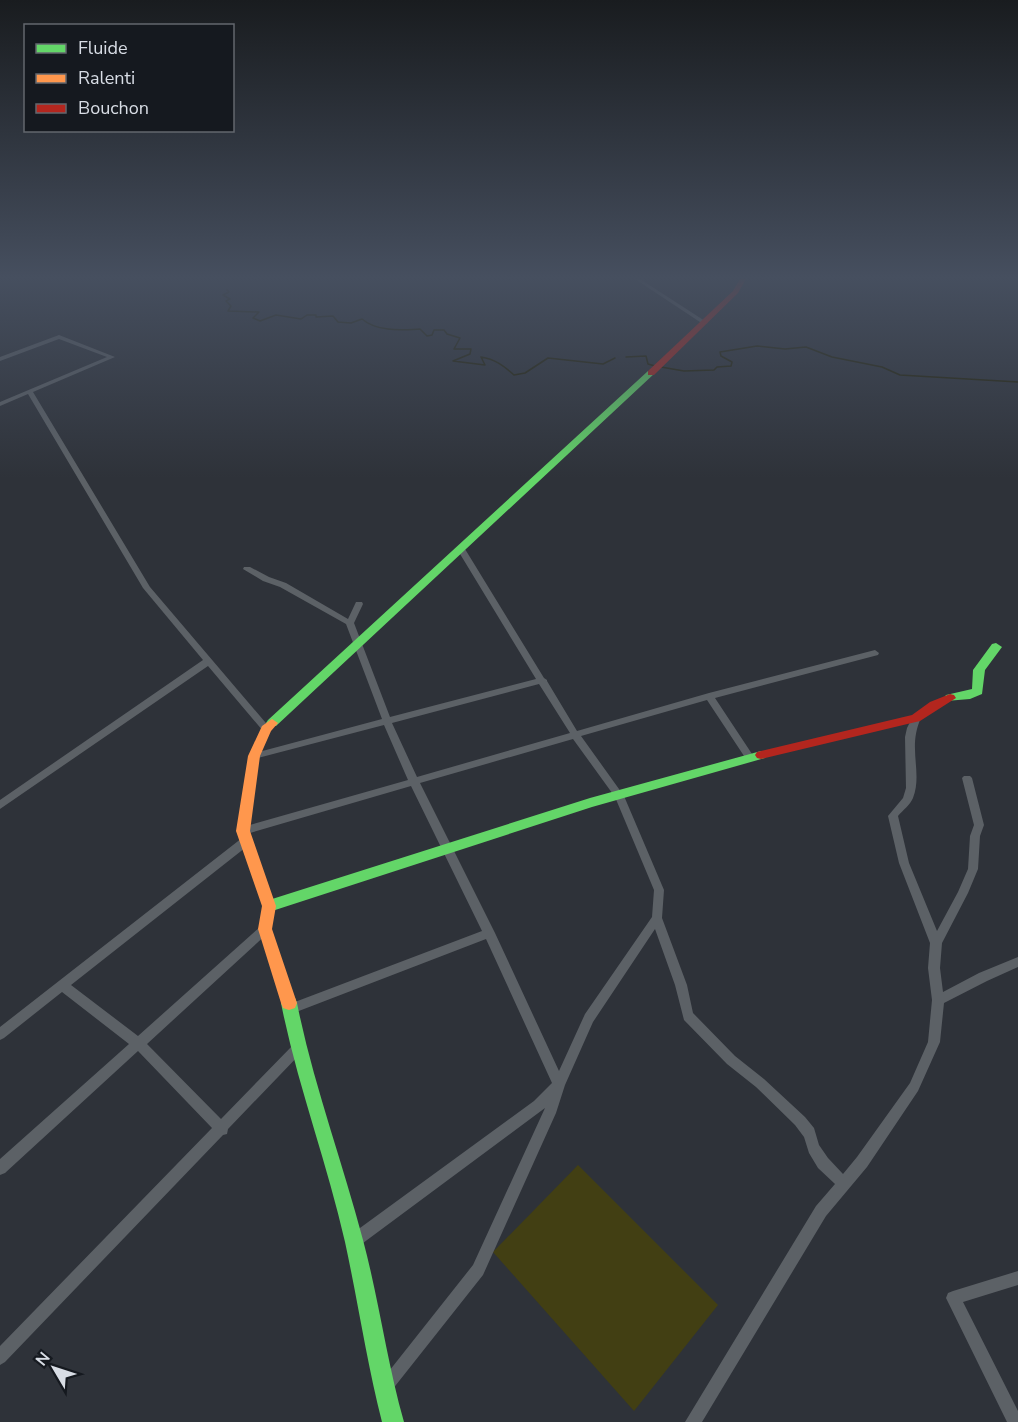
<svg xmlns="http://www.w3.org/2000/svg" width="1018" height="1422" font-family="'Nunito Sans',sans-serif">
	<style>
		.green { fill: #423f13 }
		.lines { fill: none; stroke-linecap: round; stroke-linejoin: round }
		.stream { stroke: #212006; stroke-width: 1.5 }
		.street { fill: #5c6166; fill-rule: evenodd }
		.fast { fill: #63d668; fill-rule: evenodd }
		.slow { fill: #ff974d; fill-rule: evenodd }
		.jam { fill: #b3261e; fill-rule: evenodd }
	</style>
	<rect width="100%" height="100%" fill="#2e3239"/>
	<path class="green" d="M578 1165 718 1305 634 1411 493 1252Z"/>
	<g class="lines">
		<path class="stream" d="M227 290 229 292 223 295 230 299 226 301 231 306 228 311 259 312 253 318 260 321 276 315 301 319 307 315H316V317L333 316 338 322 351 323 362 319C377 332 401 330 420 329L427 336 432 335 434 330H444L447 334 460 338 454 349H471L470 354 453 361 485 365 481 357C495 359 504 366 514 375L525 373 548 358 603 364 615 358
			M626 357 646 356 648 364 655 366
			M661 367 684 371 714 370 717 367 731 366 732 362 721 356 720 352 757 346 785 349 806 347 832 357 882 367 900 375 1018 382"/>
		<path class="street" d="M635 279H640L708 323 703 324Z
			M59 335 115 357 33 392 150 587 271 729 269 731H263L208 666 0 809V800L203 660 143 588 28 394 0 406V402L107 357 59 339 0 361V357Z
			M458 547H461L465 549 544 678 547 680V681L577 731 709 693 875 650 879 653 878 655 715 698 754 757 752 759H746L707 700 581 736 624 796 664 890 662 918 687 985 693 1013 735 1056 764 1079 805 1117 814 1128 819 1145 828 1158 843 1174 857 1157 910 1083 928 1042 932 1000 928 968 930 943 899 863 888 816 903 798 906 788 905 737 907 728 913 716 916 715 921 718C907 748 923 772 913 798 910 805 903 810 898 816L909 863 937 931 958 892 968 869 970 836 974 825 962 778 964 776H970L972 778 984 825 980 836 978 869 968 893 942 943 940 968 943 992 979 973 1018 957V967L987 981 944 1003 940 1042 918 1091 867 1167 826 1216 702 1422H685L816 1206 835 1184 818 1168 809 1153 804 1137 795 1125 756 1087 727 1064 684 1020 675 985 655 929 593 1022 565 1085 556 1113 483 1275 392 1390 387 1393 382 1390 379 1385 382 1380 473 1265 545 1108 359 1246 354 1248 349 1246 347 1241 349 1236 534 1101 552 1083 486 939 291 1014 287 1013 285 1009 287 1005 482 931 411 786 243 835 239 834 238 831 239 828 408 780 384 725 254 759 251 758 249 756 251 754 382 719 346 624 280 587 263 581 243 569 244 567H250L269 577 286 583 348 619 356 602H362L363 604 354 623 390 717 536 679 457 549ZM539 684 570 733 417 777 392 723ZM573 739 615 797 654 890 652 917 585 1014 559 1071 495 933 420 783Z
			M246 837 250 838 251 841 250 844 71 985 138 1036 261 926 265 924 269 926 271 929 269 932 147 1044 221 1119 294 1044 298 1042 302 1044 304 1048 302 1052 228 1129 227 1134 223 1135 5 1362 0 1365V1346L212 1128 138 1051 5 1173 0 1175V1159L129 1044 62 992 4 1038 0 1040V1027L242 838Z
			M1018 1271V1285L963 1302 1018 1411V1422H1007L946 1298 948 1293 953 1291Z"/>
		<path class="fast" d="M648 371 655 373 276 726H268L266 723 268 720Z
			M996 643 1002 647 985 670 982 694 970 699 946 701 944 698 946 695 972 689 973 670 992 644Z
			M761 751 765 752 767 755 765 758 592 807 269 912 264 910 262 906 264 902 269 900 590 798Z
			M289 996 295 998 297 1003C313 1083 342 1160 363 1240 379 1300 387 1362 404 1422H382C367 1363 358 1302 345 1242 327 1162 297 1084 281 1003L283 998Z"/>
		<path class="slow" d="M272 719 278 723 271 731 260 756 250 831 276 906 272 929 297 1003 295 1008 289 1010 283 1008 281 1003 258 929 262 906 236 831 248 756 262 726Z"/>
		<path class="jam" d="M740 279H746L738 293 654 375H648V371L733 291Z
			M950 694 954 695 956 698 920 721 761 759 757 758 755 755 757 752 761 751 912 715 930 702Z"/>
	</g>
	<linearGradient id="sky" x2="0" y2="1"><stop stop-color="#191c1f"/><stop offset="0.58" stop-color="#464f5f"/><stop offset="1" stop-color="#464f5f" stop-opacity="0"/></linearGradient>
	<rect width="1018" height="478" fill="url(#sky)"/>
	<rect x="24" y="24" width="210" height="108" fill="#15191f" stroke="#63676e" stroke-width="1.5"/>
	<rect x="36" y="44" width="30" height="9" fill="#63d668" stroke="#63676e" stroke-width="1.5"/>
	<text x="78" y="54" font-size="18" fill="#d8dde5">Fluide</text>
	<rect x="36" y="74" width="30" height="9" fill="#ff974d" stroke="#63676e" stroke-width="1.5"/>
	<text x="78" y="84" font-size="18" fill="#d8dde5">Ralenti</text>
	<rect x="36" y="104" width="30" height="9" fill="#b3261e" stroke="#63676e" stroke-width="1.5"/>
	<text x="78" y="114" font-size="18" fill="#d8dde5">Bouchon</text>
	<g transform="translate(54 1368) rotate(309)" stroke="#15191f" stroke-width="4.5" paint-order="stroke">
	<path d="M0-4.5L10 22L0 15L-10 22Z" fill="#d8dde5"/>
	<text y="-9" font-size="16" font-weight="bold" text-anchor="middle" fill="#d8dde5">N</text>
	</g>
</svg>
